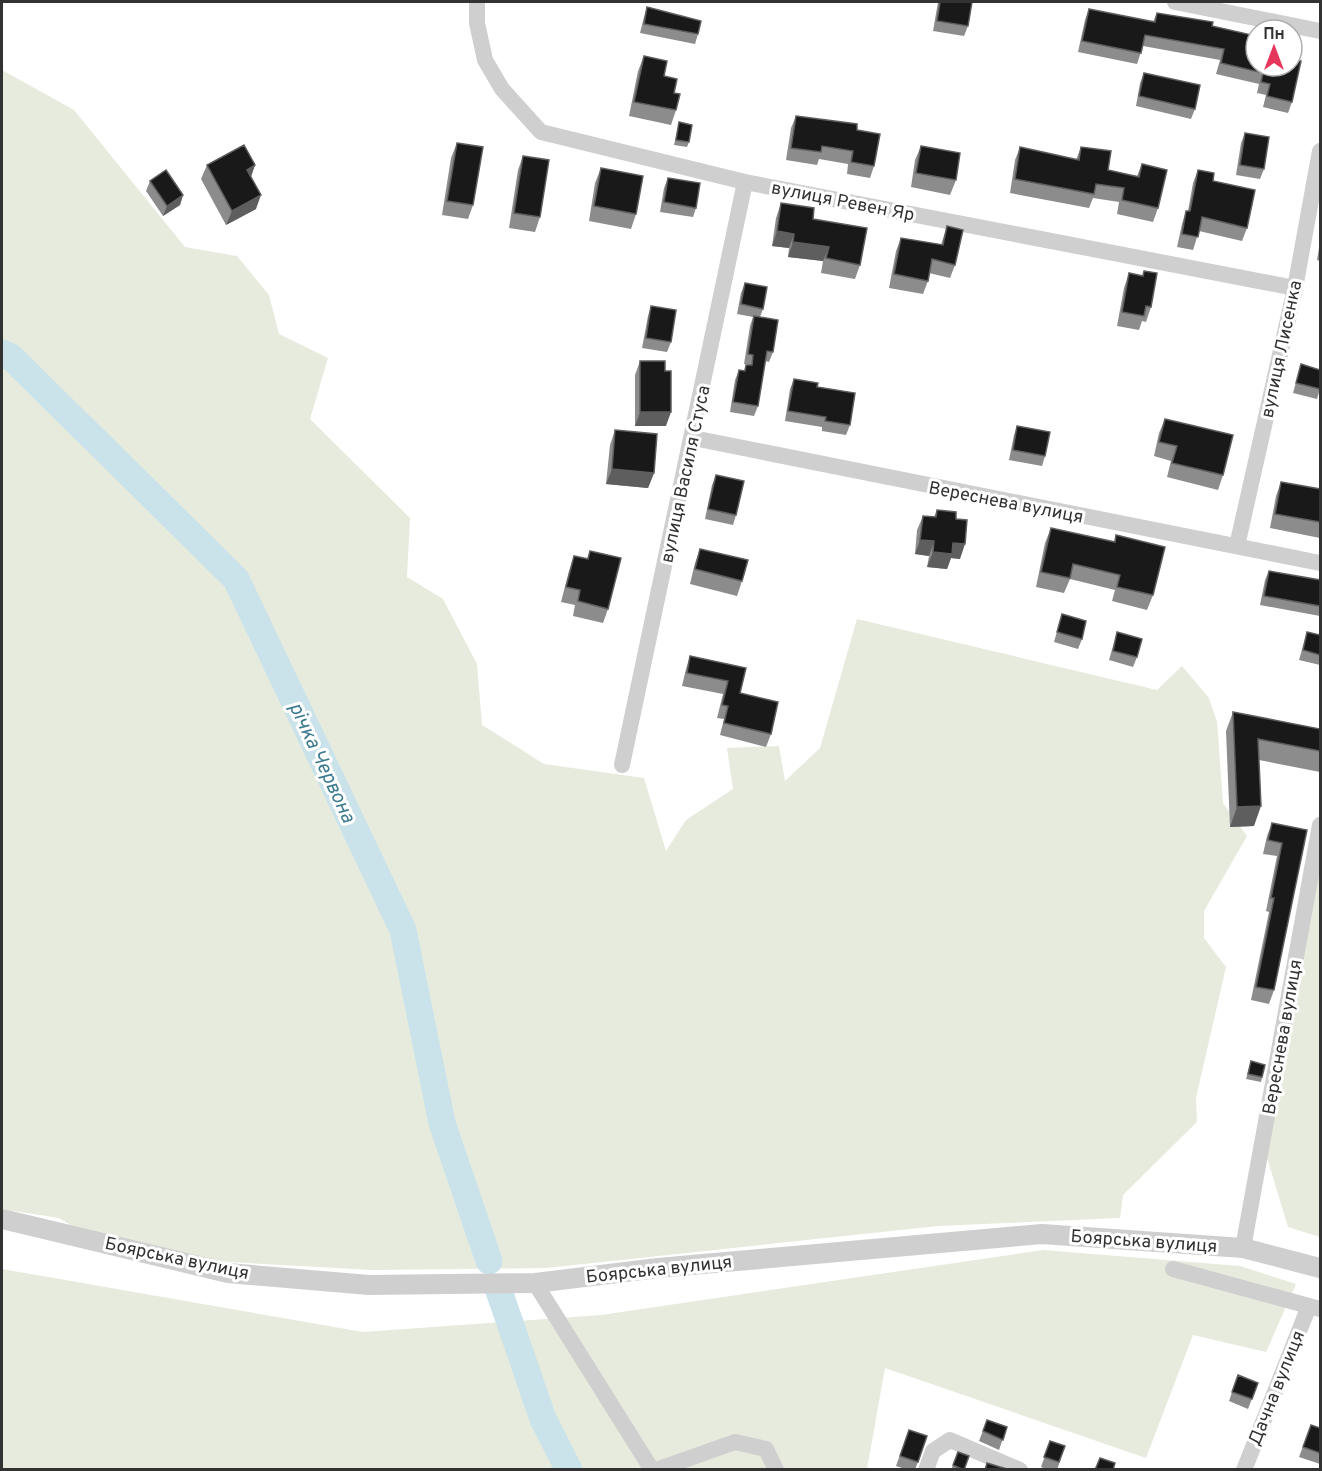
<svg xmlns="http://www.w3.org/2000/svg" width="1322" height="1471" font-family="Overpass,sans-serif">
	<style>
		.green { fill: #e7ebdd }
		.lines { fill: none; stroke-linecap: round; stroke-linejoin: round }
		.stream { stroke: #cae3eb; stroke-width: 4.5 }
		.river { stroke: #cae3eb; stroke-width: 27 }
		.minor { stroke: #cfcfcf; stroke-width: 16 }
		.tertiary { stroke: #cfcfcf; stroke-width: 20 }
		.wall { fill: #8c8c8c }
		.shaded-wall { fill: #5e5e5e }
		.building { fill: #191919; stroke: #5e5e5e; stroke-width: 1.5 }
		.labels { text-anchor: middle; stroke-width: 6; stroke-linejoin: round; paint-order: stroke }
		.street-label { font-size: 18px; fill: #323232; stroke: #fff }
		.water-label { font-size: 20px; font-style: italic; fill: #3c7a8e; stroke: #fff }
	</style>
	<rect width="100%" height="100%" fill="#fff"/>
	<path class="green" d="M2 70 74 110 185 247 237 256 269 295 279 334 328 358 310 419 410 518 407 577 443 599 477 664 482 725 544 764 644 778 666 851 686 820 733 789 727 748 779 746 785 781 820 748 857 619 1157 690 1182 666 1209 698 1217 722 1223 803 1247 836 1204 911V938L1226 967 1196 1098 1197 1122 1123 1195 1120 1218 938 1226 546 1268 373 1270 229 1262 97 1241 59 1218 2 1209Z
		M1320 834V1237L1288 1227 1265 1151Z
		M1043 1250 1240 1266 1296 1284 1266 1352 1193 1335 1146 1458 885 1368 867 1469 2 1470V1269L363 1332 601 1315Z"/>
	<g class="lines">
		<path class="stream" d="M556 1470 565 1462"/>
		<path class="river" d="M2 353 11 357 236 579 403 930 442 1123 489 1261
			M498 1288 543 1419 569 1470"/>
		<path class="minor" d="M477 2V23L485 60 502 89 541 132 745 182 1295 288
			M1175 2 1320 31
			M693 438 1320 563
			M1237 546 1295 288 1320 151
			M622 765 745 182
			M1243 1248 1320 825
			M1173 1269 1320 1309
			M535 1283 652 1470
			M656 1470 735 1442 766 1449 776 1470
			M926 1470 933 1451 950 1440 1020 1470
			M1244 1470 1309 1306"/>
		<path class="tertiary" d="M2 1219 228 1273 369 1285 535 1283 658 1268 1042 1234 1243 1248 1320 1268"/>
	</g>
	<path class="wall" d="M938 2H972L968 26 964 36 933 31Z
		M647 7 698 34 695 44 640 33 644 17Z
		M1089 9 1153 22 1157 13 1212 26 1254 52 1292 102 1288 113 1263 107 1266 95 1257 93 1259 84 1216 74 1220 60 1143 46 1137 64 1078 52 1085 20Z
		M644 56 664 76 674 93 676 110 671 125 629 116 638 71Z
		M1144 73 1195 109 1191 119 1136 106 1140 83Z
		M796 116 857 130 874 166 870 178 847 174 848 164 819 159 817 165 786 160 791 128Z
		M679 122 689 142 687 147 674 145Z
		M1245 133 1264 169 1260 179 1236 175 1241 143Z
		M457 143 473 205 468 219 442 215 451 158Z
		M921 146 956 180 950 195 911 187 915 160Z
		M1020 147 1076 160 1081 147 1108 170 1137 176 1142 164 1158 208 1153 222 1117 214 1119 202 1093 198 1089 208 1010 193 1015 160Z
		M523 156 540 217 535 232 509 228 518 170Z
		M207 165H255L251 176 256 209 226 225 201 179Z
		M601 168 636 214 631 229 589 221 595 183Z
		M1198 170 1213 181 1247 228 1242 241 1199 231 1193 250 1177 247 1182 224 1186 211H1188L1193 183Z
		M668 178 696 208 693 217 660 212 664 188Z
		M150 181 183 195 180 205 163 216 146 191Z
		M781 203 813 219 860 265 855 279 821 273 823 261 788 257 789 248 772 246 776 218Z
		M947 226 955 265 950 278 929 273 928 281 923 294 889 288 896 251 901 238 941 245Z
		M1320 242V261L1317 260Z
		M1144 271 1151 307 1146 322 1142 321 1139 330 1117 326 1124 288 1129 273 1142 276Z
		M745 283 763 309 760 317 773 352 769 362 765 361 758 406 754 416 730 412 735 380 739 370 744 371 746 365H750L744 364 750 326 753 317 737 314 741 293Z
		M651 306 671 342 667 352 642 348 648 316Z
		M640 361 666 426H635V375Z
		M1301 364 1320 389 1317 399 1293 393Z
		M794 379 817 387 850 425 846 435 822 431V427L785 421 790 389Z
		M1165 419 1223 475 1218 490 1167 477 1171 461 1154 456 1159 433Z
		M1017 426 1045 456 1042 466 1009 460 1014 435Z
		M615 430 654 473 648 488 606 484 610 445Z
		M716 475 736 515 733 525 705 519 712 485Z
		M1281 482 1320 489V538L1270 528 1276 496Z
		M937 510 956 519 960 559 951 558 947 569 927 567 929 556 915 554 917 530 923 516 934 517Z
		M1051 528 1114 542 1116 535 1153 595 1147 610 1112 601 1115 590 1070 579 1064 593 1036 587 1045 543Z
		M700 549 742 581 737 596 690 584 695 563Z
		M590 551 608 609 603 623 573 616 575 605 561 602 569 571 574 556 587 559Z
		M1269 571 1320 580V616L1260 605 1265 580Z
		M1062 614 1082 639 1078 649 1054 642Z
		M1117 632 1137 657 1133 667 1109 660Z
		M1307 632 1320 635V665L1299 660Z
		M690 656 746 668 740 693 771 734 766 747 720 735 724 719 717 718 723 694 682 686 686 669Z
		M1233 712 1320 729V772L1259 760 1254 826 1230 827 1226 731Z
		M1272 823 1307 830 1274 990 1269 1004 1251 1000 1269 912 1266 911 1277 856 1263 854 1267 836Z
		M1251 1061 1262 1077 1261 1082 1246 1079Z
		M1238 1375 1258 1383 1248 1409 1229 1401Z
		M987 1420 1007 1427 999 1450 979 1441Z
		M1311 1425 1320 1428V1464L1299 1457Z
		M909 1430 927 1436 915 1470H908L896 1466Z
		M1050 1441 1065 1446 1057 1470H1049L1041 1467Z
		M958 1452 964 1470H951Z"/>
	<path class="shaded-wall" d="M255 165 250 180 247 170Z
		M183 195 180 205 163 216 167 206Z
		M261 195 256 209 226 225 232 211Z
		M777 231 794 234 789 248 772 246Z
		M793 242 829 247 823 261 788 257Z
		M640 412H671L666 426H635Z
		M612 469 654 473 648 488 606 484Z
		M920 540 934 541 929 556 915 554Z
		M953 543 965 544 960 559 951 558 947 569 927 567 933 552Z
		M1261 806 1254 826 1230 827 1237 807Z"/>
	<path class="building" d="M940 2H972L968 26 937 21Z
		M647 7 701 21 698 34 644 24Z
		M1089 9 1155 22 1157 13 1213 22 1212 26 1256 36V42L1254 52 1256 53V66H1292V59L1301 61 1292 102 1267 96 1270 84 1261 82 1263 73 1221 63 1224 49 1145 35 1141 53 1082 41Z
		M644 56 667 61 664 76 677 79 674 93 680 94 676 110 634 102Z
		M1144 73 1200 85 1195 109 1139 96Z
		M796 116 857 124V130L880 134 874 166 851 162 853 151 822 146 821 152 791 148Z
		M679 122 692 125 689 142 676 140Z
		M1245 133 1269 137 1264 169 1240 165Z
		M457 143 483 147 473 205 447 201Z
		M244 145 255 165 247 170 261 195 232 211 207 165Z
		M921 146 960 153 956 180 916 173Z
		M1020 147 1079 160 1081 147 1111 151 1108 170 1139 177 1142 164 1167 170 1158 208 1122 200 1124 188 1096 184 1094 194 1015 179Z
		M523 156 549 160 540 217 514 213Z
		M601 168 643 176 636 214 594 206Z
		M166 170 183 195 167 206 150 181Z
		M1198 170 1214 173 1213 181 1255 190 1247 228 1202 217 1198 237 1182 234 1186 211H1190Z
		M668 178 700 183 696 208 664 202Z
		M781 203 814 208 813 219 867 228 860 265 826 258 829 247 793 242 794 234 777 231Z
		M947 226 963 230 955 265 932 259 928 281 894 274 901 238 943 245Z
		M1144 271 1157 273 1151 307 1146 306 1144 316 1122 312 1129 273 1143 276Z
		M745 283 767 287 763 309 741 304Z
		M651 306 676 310 671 342 646 338Z
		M754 316 778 320 773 352 767 351 758 406 733 402 739 370 745 371 746 365H752L753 355 748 354Z
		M640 361H665V371H671V412H640Z
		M1301 364 1320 370V389L1296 383Z
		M794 379 818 383 817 387 855 393 850 425 825 421 826 417 788 411Z
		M1165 419 1233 435 1223 475 1172 463 1177 446 1159 442Z
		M1017 426 1050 432 1045 456 1013 450Z
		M615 430 657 434 654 473 612 469Z
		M716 475 744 481 736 515 708 509Z
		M1281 482 1320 489V522L1275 514Z
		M937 510 956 512V519L967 520 965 544 953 543 952 554 933 552 934 541 920 540 923 516 936 517Z
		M1051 528 1115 542 1116 535 1165 547 1153 595 1117 587 1120 575 1073 564 1070 578 1041 572Z
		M700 549 748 560 742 581 695 569Z
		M590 551 621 558 608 609 578 601 580 590 566 587 574 556 588 559Z
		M1269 571 1320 580V606L1264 596Z
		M1062 614 1086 621 1082 639 1057 632Z
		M1117 632 1142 639 1137 657 1113 651Z
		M1307 632 1320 635V655L1303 650Z
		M690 656 746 668 740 693 778 702 771 734 724 723 728 706 722 705 728 681 687 673Z
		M1233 712 1320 729V751L1258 739 1261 806 1237 807Z
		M1272 823 1307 830 1274 990 1256 987 1274 898H1271L1282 843 1268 840Z
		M1251 1061 1265 1065 1262 1077 1248 1074Z
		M1238 1375 1258 1383 1252 1399 1232 1392Z
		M987 1420 1007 1427 1003 1440 983 1431Z
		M1311 1425 1320 1428V1453L1303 1447Z
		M909 1430 927 1436 918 1462 900 1456Z
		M1050 1441 1065 1446 1059 1462 1044 1457Z
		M958 1452 969 1456 964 1470 953 1465Z
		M1100 1458 1115 1463 1113 1470H1095Z
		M987 1463 1010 1470H985Z"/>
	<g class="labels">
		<g class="street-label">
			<text transform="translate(843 201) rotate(11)" y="6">вулиця Ревен Яр</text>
			<text transform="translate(1281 349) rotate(-78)" y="6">вулиця Лисенка</text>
			<text transform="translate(685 474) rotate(-78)" y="6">вулиця Василя Стуса</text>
			<text transform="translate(1006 502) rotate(11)" y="6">Вереснева вулиця</text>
			<text transform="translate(1282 1037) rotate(-80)" y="6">Вереснева вулиця</text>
			<text transform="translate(1144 1241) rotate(4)" y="6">Боярська вулиця</text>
			<text transform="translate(177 1258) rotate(12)" y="6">Боярська вулиця</text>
			<text transform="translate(659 1269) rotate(-6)" y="6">Боярська вулиця</text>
			<text transform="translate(1276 1388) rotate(-68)" y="6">Дачна вулиця</text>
		</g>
		<g class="water-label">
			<text transform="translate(323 762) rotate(65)" y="7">річка Червона</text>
		</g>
	</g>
	<rect width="1322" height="1471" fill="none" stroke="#323232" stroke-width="6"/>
	<g transform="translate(1274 48)"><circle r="28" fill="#ffffff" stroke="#adadad" stroke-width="1.5"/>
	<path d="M0-4.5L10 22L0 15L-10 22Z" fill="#e6365c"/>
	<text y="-9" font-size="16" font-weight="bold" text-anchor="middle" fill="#323232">Пн</text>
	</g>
</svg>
